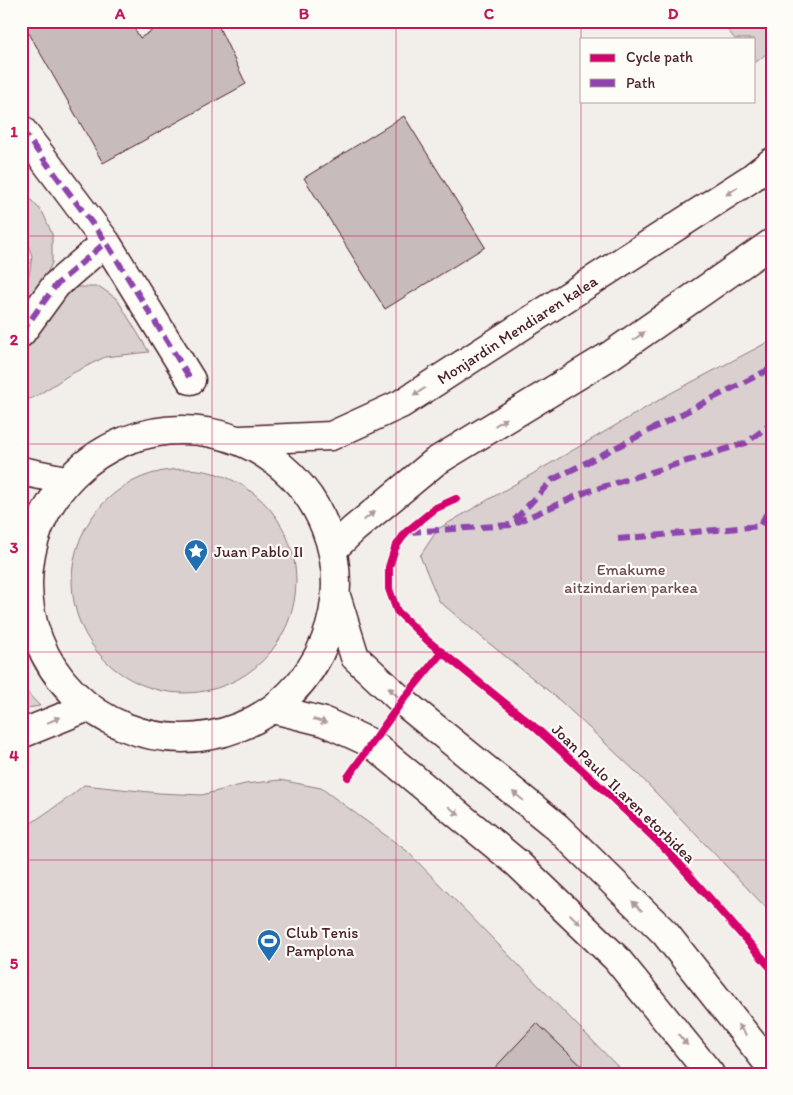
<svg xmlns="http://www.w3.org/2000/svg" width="793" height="1095" font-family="Itim,sans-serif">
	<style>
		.green { fill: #d9d0cf; stroke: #92787d }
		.building { fill: #c8bbbb; stroke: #4a1f2b }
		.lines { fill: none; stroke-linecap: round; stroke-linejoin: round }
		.minor-casing { stroke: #4a1f2b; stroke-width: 31 }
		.major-casing { stroke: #4a1f2b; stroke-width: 31 }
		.minor { stroke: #fdfcf7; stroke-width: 28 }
		.major { stroke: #fdfcf7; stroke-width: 28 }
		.quiet { stroke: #8e44ad; stroke-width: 6; stroke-dasharray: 12 6; stroke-linecap: butt }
		.cycleway-casing { stroke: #fdfcf7; stroke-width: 11 }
		.cycleway { stroke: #d6006c; stroke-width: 8 }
		.oneway { fill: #ac999b }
		.grid { fill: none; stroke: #c2185b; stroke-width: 1; stroke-opacity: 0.55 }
		.labels { text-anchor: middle; stroke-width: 4.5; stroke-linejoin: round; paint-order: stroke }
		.street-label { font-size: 16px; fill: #4a1f2b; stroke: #fdfcf7 }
		.poi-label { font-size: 16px; fill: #4a1f2b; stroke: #fdfcf7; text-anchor: start }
		.park-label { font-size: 16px; fill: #6e4b54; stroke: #fdfcf7 }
		.neatline { fill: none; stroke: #c2185b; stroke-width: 2 }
		.grid-label { font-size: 16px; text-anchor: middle; font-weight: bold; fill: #c2185b }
	</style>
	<rect width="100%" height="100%" fill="#f2efeb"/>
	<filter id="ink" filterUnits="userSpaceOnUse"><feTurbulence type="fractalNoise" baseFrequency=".02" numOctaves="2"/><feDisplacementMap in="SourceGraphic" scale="10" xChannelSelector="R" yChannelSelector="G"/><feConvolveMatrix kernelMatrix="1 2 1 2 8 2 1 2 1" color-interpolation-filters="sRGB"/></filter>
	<g filter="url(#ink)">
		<path class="green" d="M720 21H772V49L755 63 754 39H735Z
			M21 189 43 213 52 234V263L43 281 21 310V286L29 275 32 256 28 245 21 240Z
			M75 287H100L117 299 149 352 105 357 69 375 35 397 21 402V350L58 299Z
			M772 340V914L635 771 556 697 485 640 439 601 420 556 438 529 671 393Z
			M72 581a112 112 0 1 1 224 0a112 112 0 1 1-224 0Z
			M21 686 40 706 21 709Z
			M280 780 321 788 407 851 625 1074H21V830L68 798 84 785 159 793 202 795 245 784Z"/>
		<path class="building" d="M22 21H130L140 38 168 21H216L246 84 103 163Z
			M404 116 485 247 385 309 304 178Z
			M537 1023 590 1074H489Z"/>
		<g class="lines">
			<g class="minor-casing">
				<path id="minor" d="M21 129 106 242 191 380
					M21 333 56 285 106 242
					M21 471 65 480
					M21 544 29 552"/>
			</g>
			<g class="major-casing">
				<g id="major">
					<circle cx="182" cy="584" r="154"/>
					<path id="s1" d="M241 440 331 436 401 404 750 179 772 162"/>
					<path d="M333 549 354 529 435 462 611 355 772 243"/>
					<path d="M337 599 355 657 402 701 557 827 665 933 772 1068"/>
					<path d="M273 709 325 722 371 743 517 863 616 958 710 1074"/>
					<path d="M21 734 88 707"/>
				</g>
			</g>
			<use href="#minor" class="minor"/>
			<use href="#major" class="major"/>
			<path class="quiet" d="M21 129 106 242 191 380
				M21 333 56 285 106 242
				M515 523 586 492 746 443 772 423
				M409 532 510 525 552 480 772 368
				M618 539 760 526 772 503"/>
			<g class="cycleway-casing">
				<path id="cycleway" d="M456 499 436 508 406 532 395 548 389 567V589L397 611 428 641 537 729 606 792 667 850 772 969
					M348 777 402 701 442 652"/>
			</g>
			<use href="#cycleway" class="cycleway"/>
		</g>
		<defs><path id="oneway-solid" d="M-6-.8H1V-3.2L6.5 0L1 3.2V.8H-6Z" transform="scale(1.25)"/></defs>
		<g class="oneway">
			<use href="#oneway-solid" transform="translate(732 191) rotate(147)"/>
			<use href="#oneway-solid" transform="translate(639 336) rotate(-35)"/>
			<use href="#oneway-solid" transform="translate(419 392) rotate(147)"/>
			<use href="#oneway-solid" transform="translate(501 422) rotate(-31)"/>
			<use href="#oneway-solid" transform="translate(369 516) rotate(-40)"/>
			<use href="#oneway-solid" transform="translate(393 692) rotate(-137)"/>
			<use href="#oneway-solid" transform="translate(54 720) rotate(-22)"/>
			<use href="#oneway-solid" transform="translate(320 721) rotate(16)"/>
			<use href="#oneway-solid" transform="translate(518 796) rotate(-141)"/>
			<use href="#oneway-solid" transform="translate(454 811) rotate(39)"/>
			<use href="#oneway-solid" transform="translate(637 906) rotate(-136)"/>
			<use href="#oneway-solid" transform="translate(575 919) rotate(44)"/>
			<use href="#oneway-solid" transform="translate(742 1030) rotate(-128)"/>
			<use href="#oneway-solid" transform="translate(683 1040) rotate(50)"/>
		</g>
	</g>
	<path class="grid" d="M212 21V1074M396 21V1074M581 21V1074M21 236H772M21 444H772M21 652H772M21 860H772"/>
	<defs>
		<g id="sight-pin" transform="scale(1.25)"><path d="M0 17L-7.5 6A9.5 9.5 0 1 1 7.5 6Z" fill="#1f6fb2" stroke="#fdfcf7"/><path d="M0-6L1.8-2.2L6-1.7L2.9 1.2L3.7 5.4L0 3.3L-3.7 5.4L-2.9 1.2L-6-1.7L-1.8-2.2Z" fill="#fff"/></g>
		<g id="stadium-pin" transform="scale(1.25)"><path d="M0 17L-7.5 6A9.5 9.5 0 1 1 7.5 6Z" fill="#1f6fb2" stroke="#fdfcf7"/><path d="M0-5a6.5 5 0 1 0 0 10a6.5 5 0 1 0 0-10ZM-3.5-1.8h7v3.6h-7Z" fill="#fff"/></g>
	</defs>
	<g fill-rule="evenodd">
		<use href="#sight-pin" x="196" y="551"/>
		<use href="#stadium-pin" x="269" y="941"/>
	</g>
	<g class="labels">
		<g class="street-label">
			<text dy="6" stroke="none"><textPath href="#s1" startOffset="305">Monjardin Mendiaren kalea</textPath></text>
			<text transform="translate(624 793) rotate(44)" y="6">Joan Paulo II.aren etorbidea</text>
		</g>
		<g class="poi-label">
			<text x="214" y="557">Juan Pablo II</text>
			<text x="286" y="938">Club Tenis<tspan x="286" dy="18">Pamplona</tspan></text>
		</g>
		<g class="park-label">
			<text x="631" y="575">Emakume<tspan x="631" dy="18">aitzindarien parkea</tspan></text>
		</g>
	</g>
	<rect width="793" height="1095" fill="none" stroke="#fdfcf7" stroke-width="55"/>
	<rect x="580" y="38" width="175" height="65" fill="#fdfcf7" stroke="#b5a4a5"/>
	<rect x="590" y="54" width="25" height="8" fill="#d6006c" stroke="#b5a4a5"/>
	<text x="626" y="62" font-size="15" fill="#4a1f2b">Cycle path</text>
	<rect x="590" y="79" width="25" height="8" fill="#8e44ad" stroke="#b5a4a5"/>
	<text x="626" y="88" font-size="15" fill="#4a1f2b">Path</text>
	<rect x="28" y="28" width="738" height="1040" class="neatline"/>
	<g class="grid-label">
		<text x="120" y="19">A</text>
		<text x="304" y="19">B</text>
		<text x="489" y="19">C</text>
		<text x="673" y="19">D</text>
		<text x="14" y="137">1</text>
		<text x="14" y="345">2</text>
		<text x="14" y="553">3</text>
		<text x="14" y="761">4</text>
		<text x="14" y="969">5</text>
	</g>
</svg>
